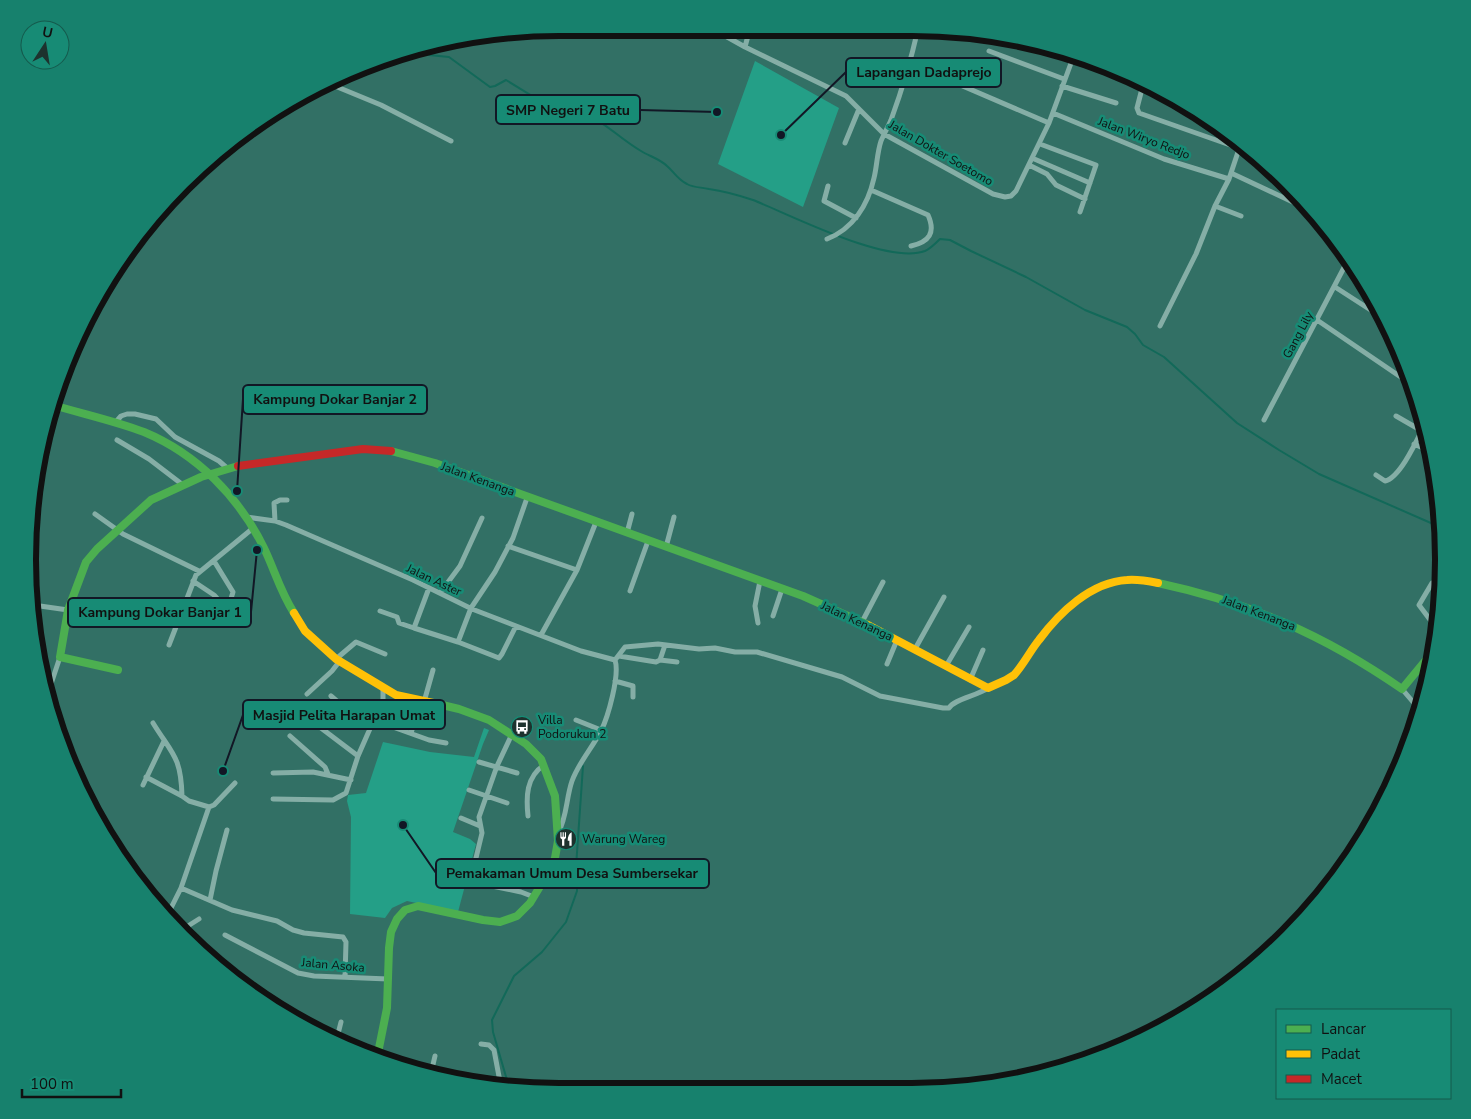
<svg xmlns="http://www.w3.org/2000/svg" width="1471" height="1119" font-family="'Nunito Sans',sans-serif">
	<style>
		.green { fill: #249f87 }
		.lines { fill: none; stroke-linecap: round; stroke-linejoin: round }
		.stream { stroke: #126959; stroke-width: 2 }
		.street { stroke: #85aea6; stroke-width: 5 }
		.fast { stroke: #4caf50; stroke-width: 8 }
		.slow { stroke: #ffc107; stroke-width: 8 }
		.jam { stroke: #c62828; stroke-width: 8 }
		.labels { text-anchor: middle; stroke-width: 5; stroke-linejoin: round; paint-order: stroke }
		.street-label { font-size: 12px; fill: #111; stroke: #178b75 }
		.poi-label { font-size: 12px; fill: #111; stroke: #178b75; text-anchor: start }
		.rim { fill: none; stroke: #111; stroke-width: 6 }
		.leader { fill: none; stroke: #121725; stroke-width: 2 }
		.callout-dot { fill: #121725; stroke: #178b75; stroke-width: 2 }
		.callout { fill: #178b75; stroke: #121725; stroke-width: 2 }
		.callout-label { font-size: 14px; text-anchor: middle; font-weight: bold; fill: #111 }
	</style>
	<rect width="100%" height="100%" fill="#327065"/>
	<path class="green" d="M755 61 839 108 803 207 718 164Z
		M484 728 489 730 483 744 453 832 470 839 476 844 458 912 407 901 392 908 385 918 350 914 351 817 347 801 348 795 366 793 383 742 430 752 474 757Z"/>
	<g class="lines">
		<path class="stream" d="M409 51 429 55 449 57 490 87 495 86 506 80 555 110C564 113 573 108 581 111 604 121 620 139 641 151 649 156 660 159 667 166 674 172 678 180 687 184 694 188 701 187 709 189 723 191 738 195 753 200 791 215 887 265 925 251 930 249 936 243 940 239L950 240 971 251 1026 277 1085 310 1127 327 1135 334 1143 345 1164 357 1237 423 1279 450 1319 474 1440 527
			M509 1087 493 1032 492 1020 514 976 542 952 566 922 577 891V878L576 867 583 766"/>
		<path class="street" d="M711 28 745 47 846 96 884 134 993 194 1005 197 1011 196 1016 191 1049 123 1074 55
			M745 47 750 28
			M989 51 1064 79
			M909 66 937 75 1049 123
			M1144 81 1137 108 1139 113 1233 146
			M330 84 381 105 451 141
			M1062 86 1116 103
			M1053 113 1164 159 1229 179
			M845 143 859 109
			M1040 144 1096 165 1080 212
			M1032 158 1090 183
			M1029 165 1047 174 1056 185 1085 199
			M1231 173 1314 212
			M828 186 824 201 856 218
			M871 190 928 215C936 233 929 242 911 246
			M1215 206 1241 216
			M827 239C853 229 868 205 874 178 877 166 877 153 881 141 884 134 888 127 891 120 902 90 911 60 918 29
			M1335 287 1383 318
			M1317 320 1411 384
			M1160 326 1196 254 1215 206 1229 179 1241 143
			M1396 416 1422 431
			M1264 420 1349 258
			M115 423 121 416 127 414H135L156 419 175 437 219 461 227 468
			M117 440 149 459 183 485
			M1414 444 1432 452
			M1376 475 1385 481C1400 478 1417 440 1424 426
			M95 514 123 534 199 571
			M246 517 275 521 286 525 413 580 472 609 581 651 615 660
			M275 521 274 503 280 500H287
			M627 533 632 514
			M508 546 577 570
			M666 547 674 517
			M193 581 214 595 222 604 230 602 233 592 214 561
			M1432 583 1419 605 1437 629
			M429 588 414 628 458 642 471 608 495 572 513 538 527 498
			M630 591 648 541
			M440 593 460 566 482 518
			M33 605 68 610
			M380 611 397 617 399 623 414 628
			M773 616 782 589
			M862 622 883 582
			M758 623 755 606 760 581
			M541 635 577 570 596 522
			M458 642 499 658 502 654 516 626
			M169 645 196 575 252 529
			M915 649 944 597
			M619 656 656 662 660 660 665 645
			M336 659 356 642 385 654
			M615 660 625 647 658 644 699 649 715 648 735 652H757L842 677 880 696 943 708H949C954 699 977 696 988 688
			M660 660 677 662
			M887 664 897 640
			M946 666 969 627
			M970 680 983 650
			M615 681 633 686V697
			M1402 689 1419 709
			M307 694 332 671 339 662
			M331 696 369 729
			M46 699 60 657
			M424 702 433 670
			M576 720 601 730
			M153 723C172 754 181 756 182 796
			M317 725 358 756
			M390 726 429 740 446 743
			M411 733 421 702
			M290 736 325 767 328 774
			M479 762 517 773
			M273 773 313 772 351 780
			M146 777 182 796 189 801 209 807
			M143 785 164 741
			M469 790 507 803
			M273 799 333 800 346 793 358 756 383 699V687
			M528 816C526 797 526 777 544 765
			M461 818 480 826
			M558 833C567 818 566 798 572 781 579 762 592 748 601 731 608 717 620 675 615 660
			M476 858 482 833 479 817 497 766 512 734
			M492 886 521 892 534 897
			M181 888 232 910 277 921 293 930 304 933 343 937 346 942 345 977
			M210 900 216 871 227 830
			M167 916 181 888 209 807 214 805 235 783
			M180 931 199 919
			M225 935 298 973 314 976 388 979
			M337 1038 341 1022
			M481 1044 489 1045 494 1050 501 1087
			M431 1073 435 1056"/>
		<path class="fast" d="M53 405C83 414 115 421 144 432 197 454 239 497 264 548 275 571 280 591 294 613
			M391 451 435 463 803 596 868 625
			M1158 583C1251 603 1324 635 1402 689L1435 649
			M118 670 60 657 68 610 86 562 97 549 151 500 201 477 238 466
			M377 1058 387 1008 389 948 391 932 397 919 405 910 418 906 483 920 500 922 517 916 530 903 550 870 555 858 558 841 555 796 541 759 526 744 489 720 459 709 438 704"/>
		<path class="slow" d="M294 613 305 631 336 659 396 695 438 704
			M868 625 988 688 1006 680 1014 675C1024 664 1030 651 1039 640 1059 613 1091 582 1127 580 1137 579 1148 581 1158 583"/>
		<path class="jam" d="M238 466 363 449 391 451"/>
	</g>
	<defs>
		<g id="bus-disc" transform="scale(1.125)"><circle r="9.5" fill="#1d322e" stroke="#178b75"/><path d="M-5-6H5V4H4V6H2V4H-2V6H-4V4H-5ZM-3.5-4V0h7V-4ZM-3.5 1.2v1.5H-2V1.2ZM2 1.2v1.5H3.5V1.2Z" fill="#fff"/></g>
		<g id="restaurant-disc" transform="scale(1.125)"><circle r="9.5" fill="#1d322e" stroke="#178b75"/><path d="M-5-6h1v4h1v-4h1v4h1v-4h1v5L-1.5 .5V6h-2V.5L-5-1ZM5-6V6H3V1.5H1.5Q1.5-4 5-6Z" fill="#fff"/></g>
	</defs>
	<g fill-rule="evenodd">
		<use href="#bus-disc" x="522" y="727"/>
		<use href="#restaurant-disc" x="566" y="839"/>
	</g>
	<g class="labels">
		<g class="street-label">
			<text transform="translate(1144 138) rotate(21)" y="4">Jalan Wiryo Redjo</text>
			<text transform="translate(941 153) rotate(30)" y="4">Jalan Dokter Soetomo</text>
			<text transform="translate(1298 335) rotate(-62)" y="4">Gang Lily</text>
			<text transform="translate(478 479) rotate(20)" y="4">Jalan Kenanga</text>
			<text transform="translate(434 580) rotate(25)" y="4">Jalan Aster</text>
			<text transform="translate(1259 613) rotate(21)" y="4">Jalan Kenanga</text>
			<text transform="translate(857 621) rotate(25)" y="4">Jalan Kenanga</text>
			<text transform="translate(333 965) rotate(5)" y="4">Jalan Asoka</text>
		</g>
		<g class="poi-label">
			<text x="538" y="724">Villa<tspan x="538" dy="14">Podorukun 2</tspan></text>
			<text x="582" y="843">Warung Wareg</text>
		</g>
	</g>
	<path d="M0 0H1471V1119H0ZM559 36H912A523 523 0 0 1 1435 559V560A523 523 0 0 1 912 1083H559A523 523 0 0 1 36 560V559A523 523 0 0 1 559 36Z" fill="#17816d" fill-rule="evenodd"/>
	<path class="rim" d="M559 36H912A523 523 0 0 1 1435 559V560A523 523 0 0 1 912 1083H559A523 523 0 0 1 36 560V559A523 523 0 0 1 559 36Z"/>
	<path class="leader" d="M781 135L846 72M717 112L640 110M237 491L243 399M257 550L251 612M223 771L243 715M403 825L436 873"/>
	<g class="callout-dot">
		<circle cx="781" cy="135" r="5"/>
		<circle cx="717" cy="112" r="5"/>
		<circle cx="237" cy="491" r="5"/>
		<circle cx="257" cy="550" r="5"/>
		<circle cx="223" cy="771" r="5"/>
		<circle cx="403" cy="825" r="5"/>
	</g>
	<g class="callout">
		<rect x="846" y="58" width="155" height="29" rx="5"/>
		<rect x="496" y="95" width="144" height="29" rx="5"/>
		<rect x="243" y="385" width="184" height="29" rx="5"/>
		<rect x="68" y="598" width="183" height="29" rx="5"/>
		<rect x="243" y="700" width="202" height="29" rx="5"/>
		<rect x="436" y="859" width="273" height="29" rx="5"/>
	</g>
	<g class="callout-label">
		<text x="924" y="77">Lapangan Dadaprejo</text>
		<text x="568" y="115">SMP Negeri 7 Batu</text>
		<text x="335" y="404">Kampung Dokar Banjar 2</text>
		<text x="160" y="617">Kampung Dokar Banjar 1</text>
		<text x="344" y="720">Masjid Pelita Harapan Umat</text>
		<text x="572" y="878">Pemakaman Umum Desa Sumbersekar</text>
	</g>
	<rect x="1276" y="1009" width="175" height="90" fill="#178b75" stroke="#155a4d"/>
	<rect x="1286" y="1025" width="25" height="8" fill="#4caf50" stroke="#155a4d"/>
	<text x="1321" y="1034" font-size="15" fill="#111111">Lancar</text>
	<rect x="1286" y="1050" width="25" height="8" fill="#ffc107" stroke="#155a4d"/>
	<text x="1321" y="1059" font-size="15" fill="#111111">Padat</text>
	<rect x="1286" y="1075" width="25" height="8" fill="#c62828" stroke="#155a4d"/>
	<text x="1321" y="1084" font-size="15" fill="#111111">Macet</text>
	<g transform="translate(45 45) rotate(12)"><circle r="24" fill="#178b75" stroke="#155a4d"/>
	<path d="M0-4L9 19L0 12L-9 19Z" fill="#1d322e"/>
	<text y="-8" font-size="14" font-weight="bold" text-anchor="middle" fill="#111111">U</text>
	</g>
	<path d="M22 1089v8h99v-8" fill="none" stroke="#111111" stroke-width="2.5"/>
	<text x="30" y="1089" font-size="15" fill="#111111" stroke="#178b75" stroke-width="4" paint-order="stroke">100 m</text>
</svg>
